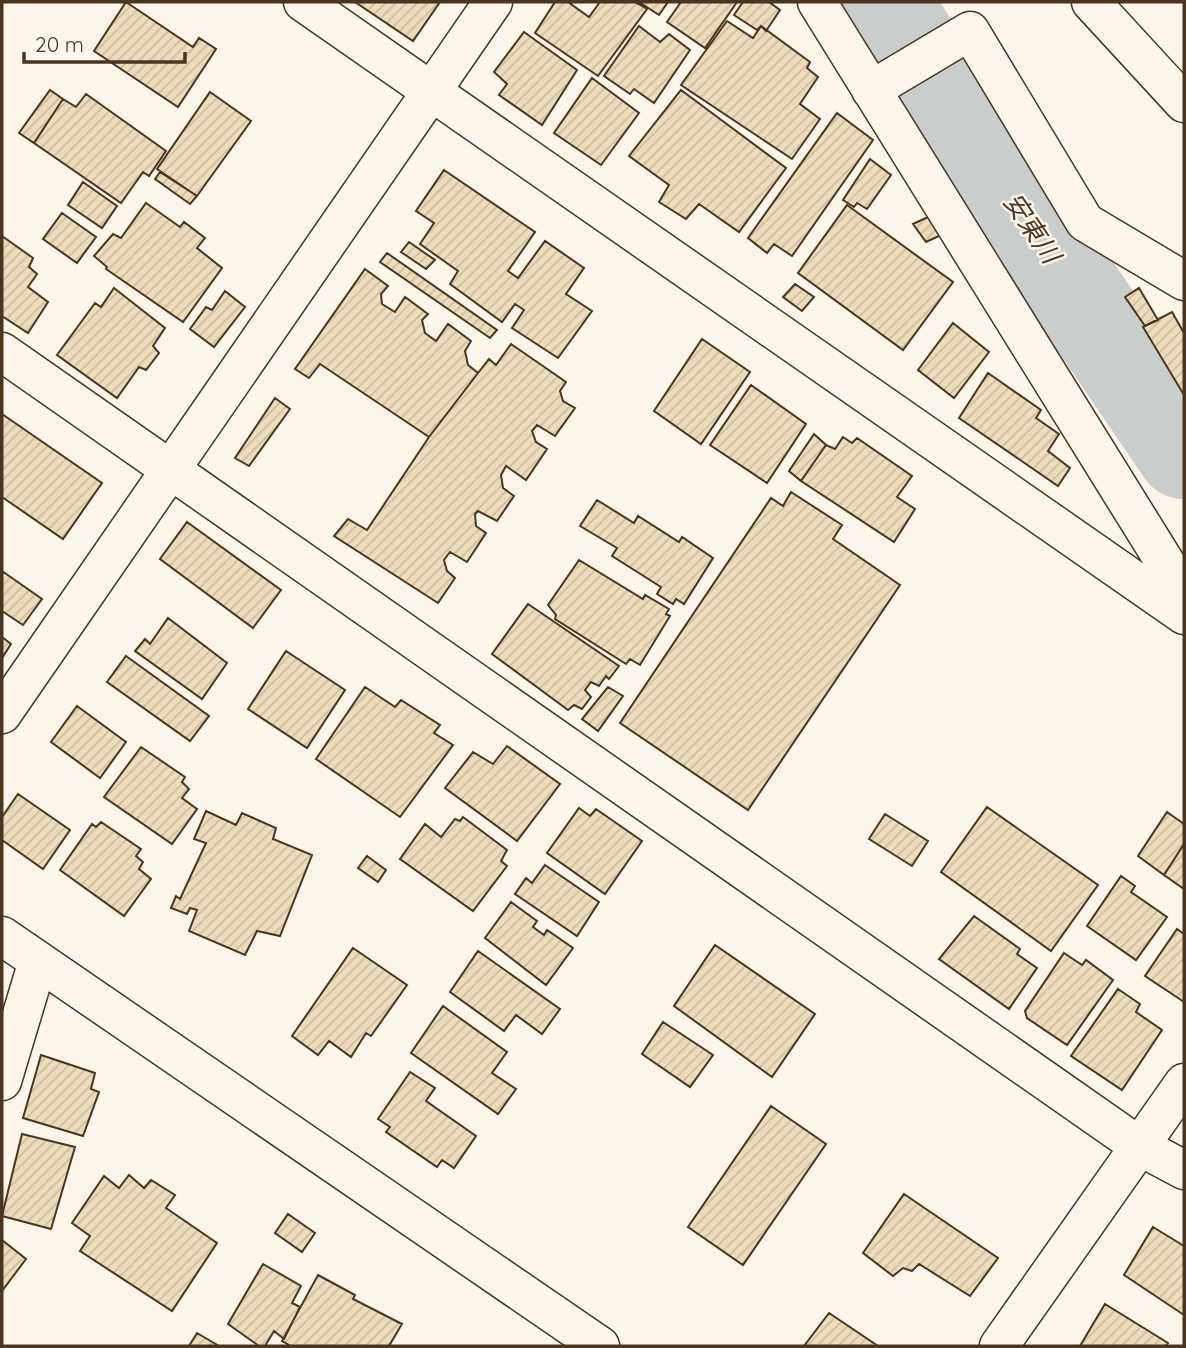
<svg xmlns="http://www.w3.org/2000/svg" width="1186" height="1348" font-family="Quicksand,'Noto Sans JP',sans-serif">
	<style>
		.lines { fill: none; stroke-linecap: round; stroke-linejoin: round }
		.river { stroke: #c9cecd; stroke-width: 96 }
		.building { fill: url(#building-hatch); stroke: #4a3520; stroke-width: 2 }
		.minor-casing { stroke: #4a3520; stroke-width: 41 }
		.minor { stroke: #fbf6e9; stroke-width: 38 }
		.labels { text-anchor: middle; stroke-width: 5; stroke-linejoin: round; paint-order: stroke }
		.water-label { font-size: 26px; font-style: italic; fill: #4a3520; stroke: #fbf6e9 }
	</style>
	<defs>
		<pattern id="building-hatch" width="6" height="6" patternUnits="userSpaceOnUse" patternTransform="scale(1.75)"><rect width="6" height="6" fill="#ecdcbc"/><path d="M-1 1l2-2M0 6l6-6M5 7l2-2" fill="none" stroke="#ccbda1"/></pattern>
	</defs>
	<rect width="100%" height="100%" fill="#fbf6e9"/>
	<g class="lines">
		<path class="river" d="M883 2 960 122 1184 451"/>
	</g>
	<path class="building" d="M126 2 193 47 199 38 216 49 178 107 94 51Z
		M355 2H440L413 41Z
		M555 2H568L589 17 600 2H635L647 9 598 76 535 33Z
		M639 2H668L659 15Z
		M681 2H737L705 48 667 22Z
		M743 2H769L780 10 766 31 761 26 757 30 734 15Z
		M727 21 753 38 761 26 810 62 807 68 818 77 800 104 820 119 792 159 681 85Z
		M639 26 660 42 669 34 690 50 654 103 634 89 630 94 604 76Z
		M524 32 577 70 542 125 499 95 507 84 494 72Z
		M592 78 639 113 601 165 554 133Z
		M50 90 63 99 34 143 19 133Z
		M681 90 786 168 739 232 699 204 686 219 659 202 669 185 629 156Z
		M210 92 251 121 197 196 157 169Z
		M86 94 166 151 149 176 143 172 121 203 34 143 63 99 76 107Z
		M837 113 873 140 792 256 774 244 767 253 748 238Z
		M870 159 891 175 867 209 857 203 854 207 843 200Z
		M444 170 535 232 508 271 518 278 545 241 584 268 566 294 592 311 558 358 512 328 524 310 515 304 502 322 450 284 458 271 420 244 434 223 416 211Z
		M160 172 197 196 190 204 155 179Z
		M83 182 117 206 102 228 68 205Z
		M146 203 180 227 184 222 205 238 197 248 222 268 183 322 106 269 107 267 94 256 113 234 121 238Z
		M847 205 953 282 903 350 798 273Z
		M62 213 96 237 77 263 43 239Z
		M928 217 941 235 926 242 913 224Z
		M2 236 33 258 29 267 37 274 28 287 48 302 28 333 2 316Z
		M409 242 435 260 426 269 401 252Z
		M387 253 497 330 490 338 380 262Z
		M365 269 388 286 381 294 382 304 395 312 405 297 428 314 422 320 425 333 436 341 448 324 471 341 465 351 468 365 478 373 429 437 320 364 309 378 295 369Z
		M795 284 814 297 802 311 783 297Z
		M114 288 165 328 153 346 159 353 146 370 139 367 117 398 57 355 95 303 101 307Z
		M1139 288 1158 320 1145 326 1125 297Z
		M225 291 245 307 214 347 190 329 206 307 212 310Z
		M1172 312 1184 333V395L1143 327Z
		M953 323 989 352 954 398 918 370Z
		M702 339 750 372 701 444 654 411Z
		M511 344 566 382 560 391 563 401 575 408 555 436 537 425 532 431 536 442 547 449 526 480 506 466 501 475 503 488 514 496 497 521 478 511 475 514 476 526 486 533 467 562 450 552 444 560 447 571 455 578 438 603 334 536 348 519 367 530 429 437 478 373 489 359 496 365Z
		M988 373 1041 410 1036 418 1059 434 1048 451 1070 468 1058 486 959 418Z
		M751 385 806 424 767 483 710 445Z
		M275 398 290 409 249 466 235 458Z
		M2 414 102 483 63 539 2 497Z
		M814 434 826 445 801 481 789 471Z
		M843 437 852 443 857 438 912 476 897 497 915 509 894 542 801 481 826 445 835 449Z
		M791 492 842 525 833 539 900 585 748 810 620 723 771 498 783 506Z
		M597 500 634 523 638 516 679 542 682 537 713 558 684 604 676 599 673 604 657 594 661 587 612 556 617 548 580 526Z
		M187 522 281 590 253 628 160 559Z
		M579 560 643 599 645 595 669 609 666 614 670 616 640 665 630 659 626 664 555 619 556 615 548 605Z
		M2 571 42 599 23 625 2 611Z
		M528 604 619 666 609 679 606 676 599 686 591 682 585 690 591 697 582 709 574 705 568 710 492 654Z
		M168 618 227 663 202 699 135 651 145 639 150 644Z
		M2 637 11 644 2 658Z
		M286 651 345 690 307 748 248 709Z
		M126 656 209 716 190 741 107 682Z
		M365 687 395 707 401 700 440 725 434 733 453 745 400 817 316 759Z
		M608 687 623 696 598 731 582 719Z
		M77 706 126 742 100 778 51 742Z
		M507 746 560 784 517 841 445 788 473 752 493 764Z
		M141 747 185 777 182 782 189 789 182 798 197 809 172 844 104 797Z
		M18 794 70 830 43 869 2 840V817Z
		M987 807 1098 885 1051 951 941 872Z
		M579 808 590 816 596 809 642 841 605 894 547 853Z
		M206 811 236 825 242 813 276 828 273 839 312 855 280 936 257 931 245 955 189 931 197 910 190 908 187 914 171 908 176 896 180 899 206 843 194 839Z
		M1167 812 1184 824V844L1164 875 1138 856Z
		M885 814 928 841 912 866 869 839Z
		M463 817 507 850 501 861 507 866 473 911 400 859 425 824 441 837 455 819 460 821Z
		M101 822 141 849 136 856 143 862 139 869 151 879 124 916 60 870 92 824 96 827Z
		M1184 844V889L1164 875Z
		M367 856 386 870 378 882 358 868Z
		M545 865 599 902 577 936 515 894 526 878 532 883Z
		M1121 876 1135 886 1131 892 1167 917 1136 960 1087 926Z
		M511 902 537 921 533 927 544 935 547 930 573 948 546 985 485 938Z
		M974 916 1020 949 1017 954 1037 968 1009 1009 939 959Z
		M1177 929 1184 934V1002L1145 976Z
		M715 945 815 1014 772 1077 674 1006Z
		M353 948 407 985 371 1036 366 1033 351 1057 329 1041 318 1055 292 1036Z
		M478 951 560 1009 542 1034 516 1015 504 1031 450 992Z
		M1064 953 1082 965 1086 960 1113 980 1067 1045 1027 1018 1025 1011Z
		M1118 989 1140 1004 1136 1012 1162 1030 1122 1090 1071 1056Z
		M443 1006 507 1052 492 1073 516 1089 498 1114 411 1053Z
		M663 1022 713 1055 690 1087 642 1054Z
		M41 1055 95 1073 91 1089 99 1092 83 1136 23 1118Z
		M410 1072 435 1088 426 1101 476 1136 454 1168 442 1160 437 1167 386 1132 390 1127 378 1119Z
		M771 1106 826 1144 743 1265 688 1227Z
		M22 1134 75 1147 51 1229 2 1216Z
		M129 1175 144 1188 151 1180 175 1195 166 1208 217 1243 172 1311 80 1251 90 1236 72 1223 104 1176 119 1188Z
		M904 1194 998 1258 970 1296 919 1264 912 1271 903 1268 893 1276 863 1253Z
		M288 1214 315 1233 302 1252 275 1233Z
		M1153 1227 1184 1246V1315L1124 1275Z
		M2 1240 26 1259 2 1291Z
		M263 1264 301 1286 292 1303 300 1307 284 1339 274 1331 265 1346H259L228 1324Z
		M318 1275 355 1295 353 1299 402 1324 389 1346H291L282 1341Z
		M1105 1304 1168 1343 1166 1346H1080Z
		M829 1313 878 1346H804Z
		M197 1333 219 1346H189Z"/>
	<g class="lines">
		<g class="minor-casing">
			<path id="minor" d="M303 2 1184 615
				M817 2 1184 593
				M1091 2 1184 103
				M871 90 970 31 1085 222 1184 281
				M2 352 1139 1146 1184 1170
				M2 714 493 2
				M2 936 600 1346
				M2 1081 38 961
				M999 1346 1184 1083"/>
		</g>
		<use href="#minor" class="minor"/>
	</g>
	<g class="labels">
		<g class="water-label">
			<text transform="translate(1032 228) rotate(56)" y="9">安東川</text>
		</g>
	</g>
	<rect width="1186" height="1348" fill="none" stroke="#4a3520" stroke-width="7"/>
	<path d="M24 52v10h161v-10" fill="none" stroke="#4a3520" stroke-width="3.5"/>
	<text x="35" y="52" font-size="21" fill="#4a3520" stroke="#fbf6e9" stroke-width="5" paint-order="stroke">20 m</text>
</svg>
